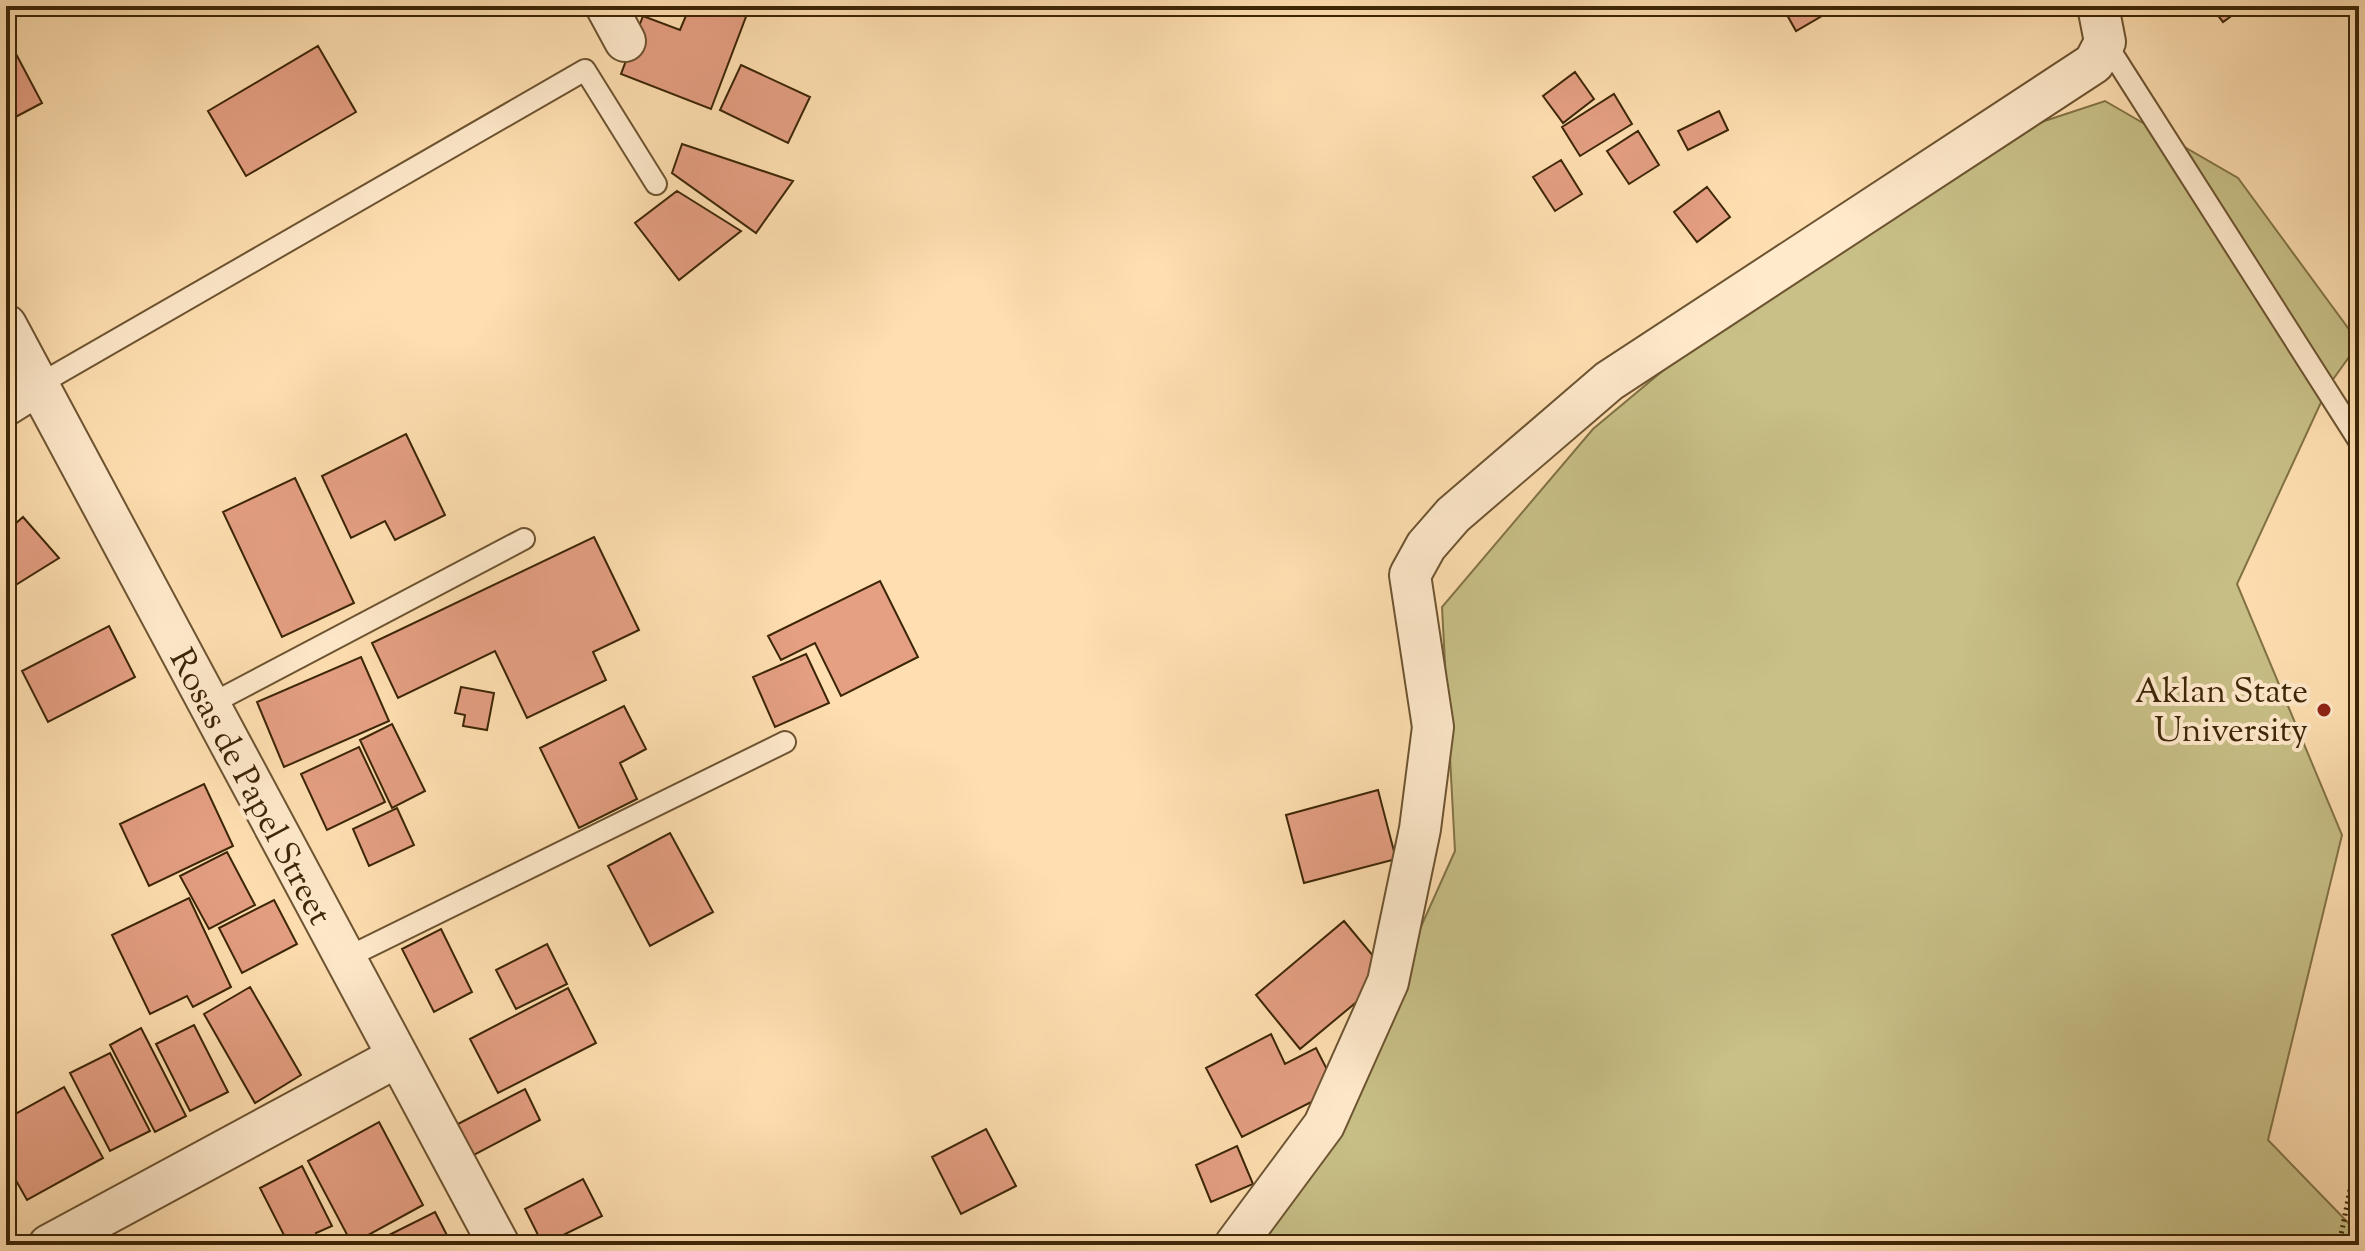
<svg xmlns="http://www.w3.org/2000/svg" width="2365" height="1251" font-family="'Sorts Mill Goudy',serif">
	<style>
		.green { fill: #c8c087; stroke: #827346; stroke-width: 2 }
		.building { fill: #e59f83; stroke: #3c2606; stroke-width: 2 }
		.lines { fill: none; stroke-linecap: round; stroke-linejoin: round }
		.lane-casing { stroke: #6d5431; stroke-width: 24 }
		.street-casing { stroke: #6d5431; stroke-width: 44 }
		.path { stroke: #3c2606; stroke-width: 5; stroke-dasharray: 2 4; stroke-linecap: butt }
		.lane { stroke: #ffeacc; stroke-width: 20 }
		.street { stroke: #ffeacc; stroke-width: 40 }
		.poi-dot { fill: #8f2418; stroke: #ffeacc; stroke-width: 3 }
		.labels { text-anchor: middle; stroke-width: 8; stroke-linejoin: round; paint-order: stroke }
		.poi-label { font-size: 34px; fill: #3c2606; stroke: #ffeacc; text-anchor: end }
		.street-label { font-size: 34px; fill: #3c2606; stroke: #ffeacc }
	</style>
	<rect width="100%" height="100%" fill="#ffdfb1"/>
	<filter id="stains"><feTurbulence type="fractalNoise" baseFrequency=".0025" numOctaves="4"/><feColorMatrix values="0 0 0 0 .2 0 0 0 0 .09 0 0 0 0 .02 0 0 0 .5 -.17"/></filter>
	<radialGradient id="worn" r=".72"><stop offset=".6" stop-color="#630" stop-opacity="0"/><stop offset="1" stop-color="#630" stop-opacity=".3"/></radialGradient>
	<path class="green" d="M2105 101 2238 178 2359 343 2329 385 2237 584 2342 835 2268 1140 2359 1234V1245H1262L1317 1158 1455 851 1442 607 1593 429 1908 166Z"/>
	<path class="building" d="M690 6H726L747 14 711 109 621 74 643 16 680 30Z
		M1782 6H1839L1796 31Z
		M2211 6H2245L2223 22Z
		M6 35 42 103 6 122Z
		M318 46 356 112 246 176 208 111Z
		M741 65 810 97 788 143 720 110Z
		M1575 72 1594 99 1563 123 1543 96Z
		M1614 94 1632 124 1580 156 1562 127Z
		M1719 111 1728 130 1688 150 1678 131Z
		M1638 131 1659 165 1629 184 1607 151Z
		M682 144 793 181 756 233 672 173Z
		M1561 160 1582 194 1555 211 1533 177Z
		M1707 187 1730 217 1697 242 1674 212Z
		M677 191 741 231 679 280 635 223Z
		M406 434 445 515 395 540 385 521 351 538 322 476Z
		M295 478 354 603 282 637 223 512Z
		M23 517 59 558 6 591V532Z
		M594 537 639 630 593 652 606 680 527 718 495 651 398 698 372 643Z
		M880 581 918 657 841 696 815 643 781 660 768 636Z
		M109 626 135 677 48 722 22 671Z
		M806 654 829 703 775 727 753 677Z
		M361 657 389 721 284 767 257 702Z
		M461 687 494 693 487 730 463 726 465 715 455 713Z
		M624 706 646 749 620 763 637 799 579 828 540 748Z
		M392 724 425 791 392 808 360 740Z
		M359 747 385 802 327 830 301 774Z
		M204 784 233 846 149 886 120 824Z
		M1378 790 1396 859 1304 883 1286 815Z
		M397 808 414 845 369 866 353 829Z
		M670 833 713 912 650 946 608 866Z
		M227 852 255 905 209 929 180 876Z
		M189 898 231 987 193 1007 187 996 150 1014 112 935Z
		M274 900 297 944 242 973 219 928Z
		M1344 921 1389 975 1300 1049 1256 995Z
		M441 929 472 992 434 1012 402 949Z
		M547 944 567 984 516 1009 496 970Z
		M250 987 301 1075 255 1103 204 1014Z
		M568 988 596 1043 498 1093 470 1039Z
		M194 1025 228 1092 190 1111 156 1044Z
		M141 1028 186 1116 155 1132 110 1045Z
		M1271 1034 1285 1064 1316 1048 1337 1089 1242 1137 1206 1068Z
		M110 1053 150 1131 110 1151 70 1073Z
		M64 1087 103 1158 27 1200 6 1163V1119Z
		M525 1089 540 1120 472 1156 456 1125Z
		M379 1122 423 1205 352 1244 308 1161Z
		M986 1129 1016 1186 961 1214 932 1157Z
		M1237 1146 1253 1184 1211 1202 1196 1165Z
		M302 1166 332 1226 316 1233 321 1245H289L260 1188Z
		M583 1179 602 1216 543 1245 525 1209Z
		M435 1212 452 1245H369Z"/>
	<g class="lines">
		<g class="lane-casing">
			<path id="lane" d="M2105 42 2359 441
				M38 385 585 70 656 184
				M209 705 524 539
				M344 959 785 742"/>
		</g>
		<g class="street-casing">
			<path id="street" d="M606 6 625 41
				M6 325 499 1245
				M6 405 38 385
				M49 1245 397 1057
				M1235 1245 1324 1125 1388 982 1420 829 1433 727 1410 575 1426 546 1453 515 1609 381 2094 63 2105 42 2098 6"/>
		</g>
		<path class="path" d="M2071 1245 2080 1240 2097 1245
			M2339 1245 2359 1145"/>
		<use href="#lane" class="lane"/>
		<use href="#street" class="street"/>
	</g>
	<circle class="poi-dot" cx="2324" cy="710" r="8"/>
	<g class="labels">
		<g class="poi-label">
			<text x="2308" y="702">Aklan State<tspan x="2308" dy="39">University</tspan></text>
		</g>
		<g class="street-label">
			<text transform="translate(252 786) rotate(62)" y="12">Rosas de Papel Street</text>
		</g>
	</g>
	<rect width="2365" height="1251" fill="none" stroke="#ffdfb1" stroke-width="32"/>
	<rect x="8" y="8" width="2349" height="1235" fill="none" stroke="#3c2606" stroke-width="4"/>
	<rect x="16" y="16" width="2333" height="1219" fill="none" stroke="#3c2606" stroke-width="2"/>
	<rect width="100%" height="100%" filter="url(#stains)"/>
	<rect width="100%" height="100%" fill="url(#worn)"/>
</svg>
